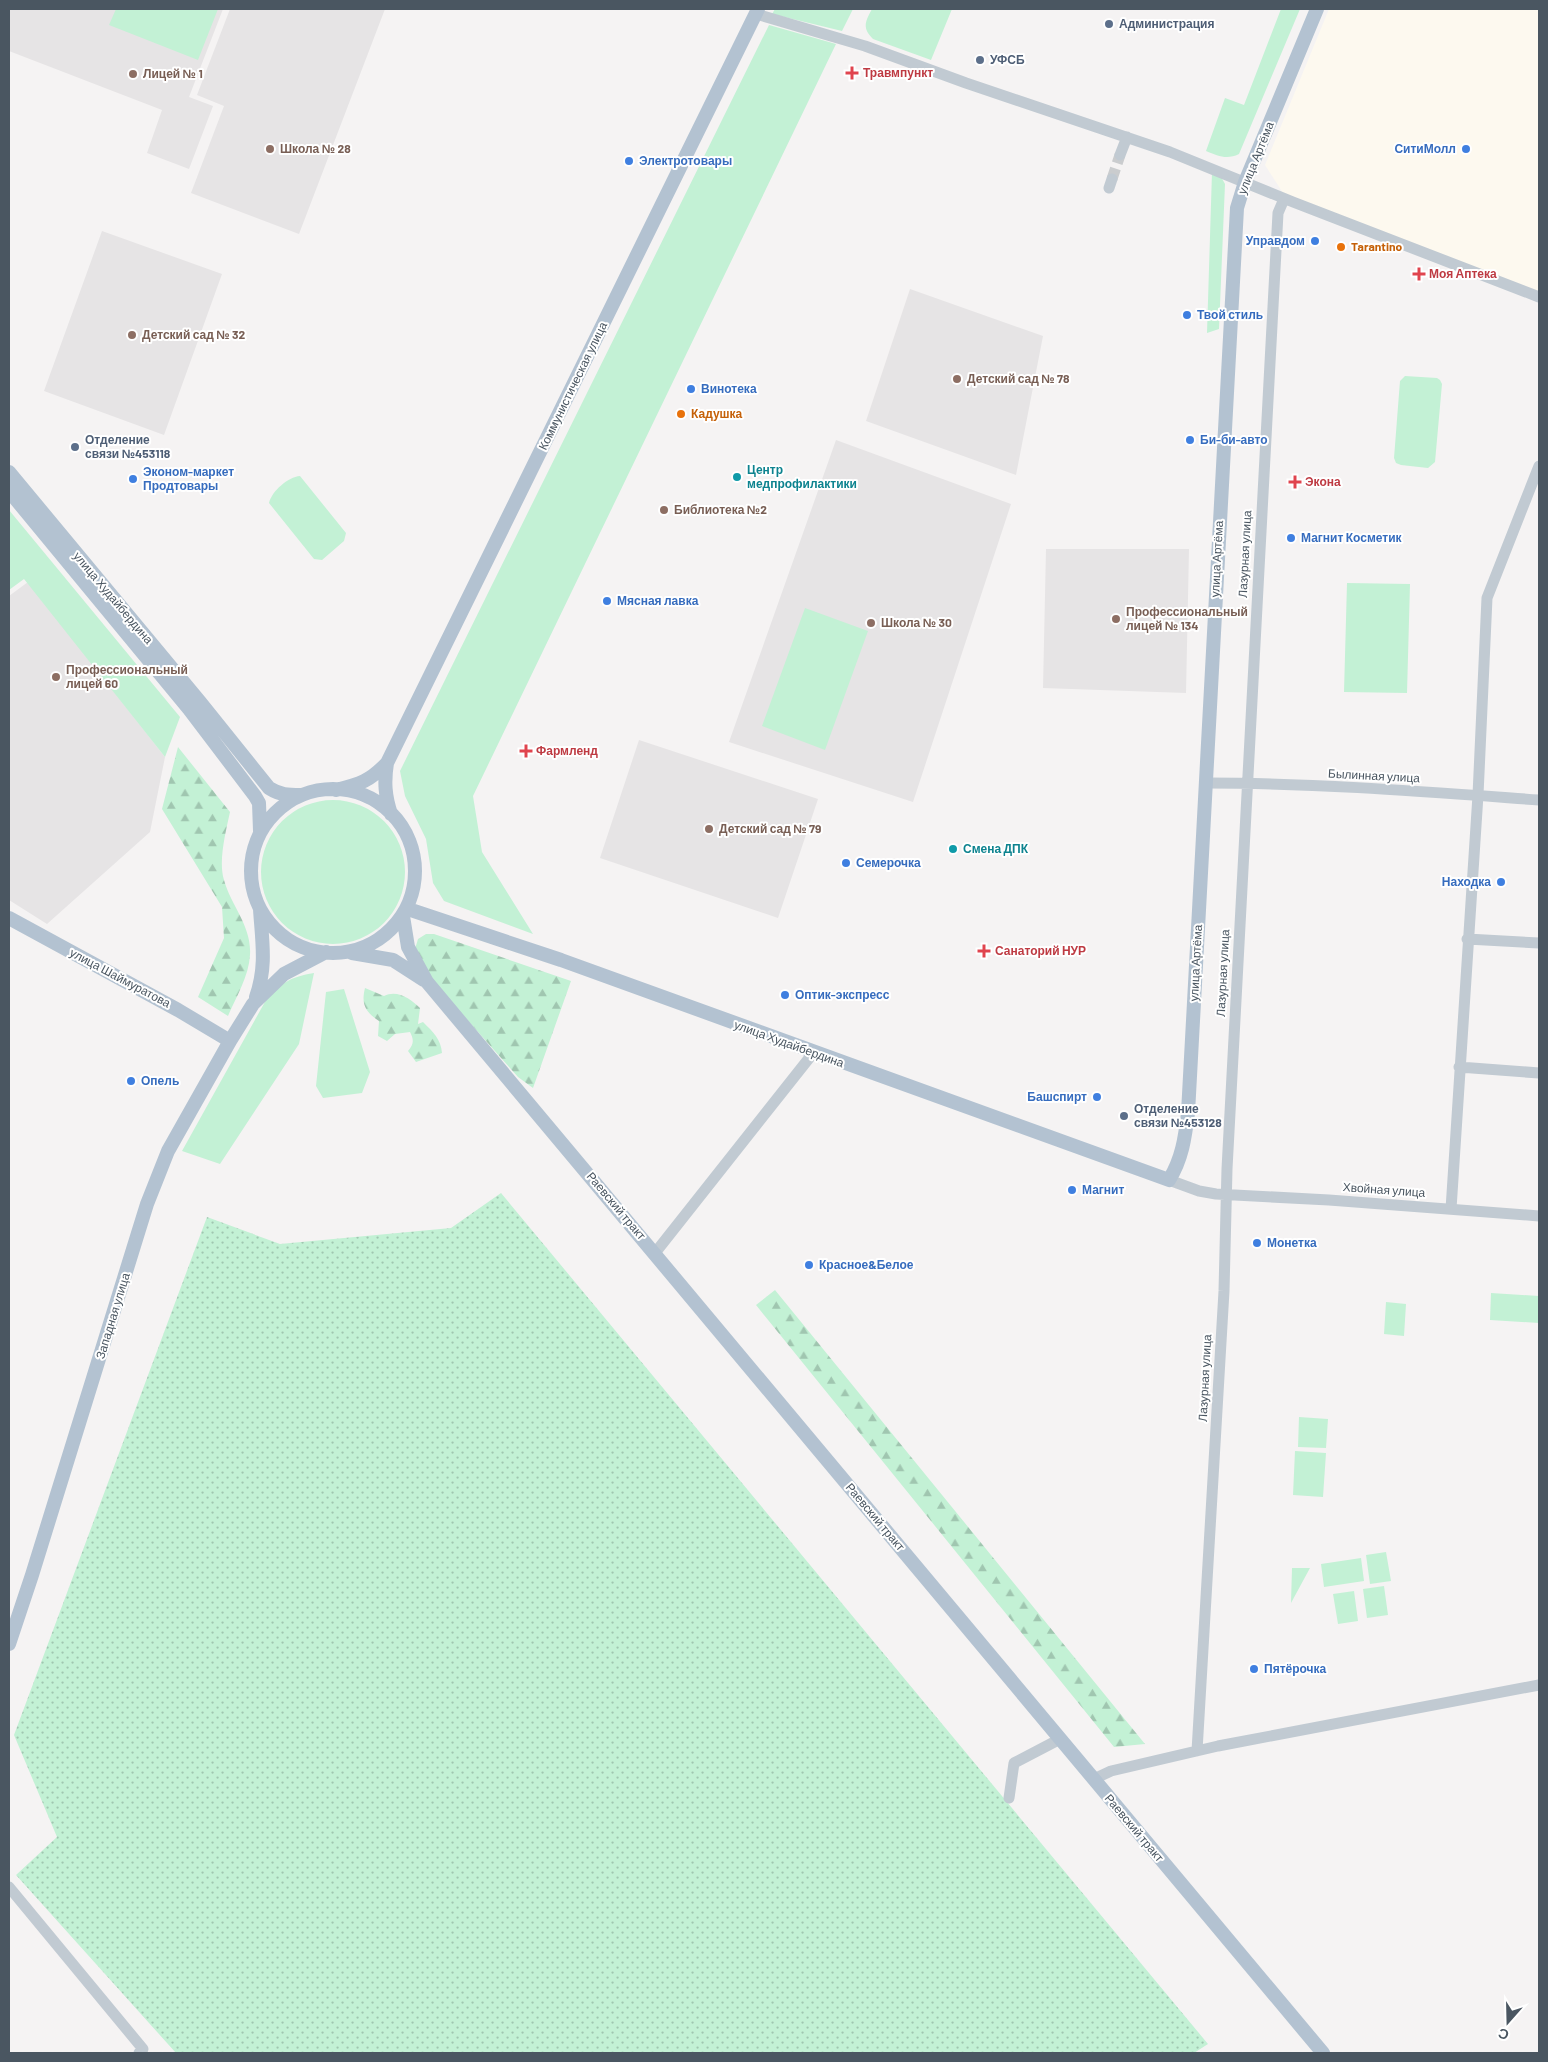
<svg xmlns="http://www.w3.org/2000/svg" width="1548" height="2062" font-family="Barlow,sans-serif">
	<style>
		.commercial { fill: #fdf9ef }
		.education { fill: #e6e4e5 }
		.green { fill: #c3f1d5 }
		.forest { fill: url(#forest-firs) }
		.garden { fill: url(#garden-dots) }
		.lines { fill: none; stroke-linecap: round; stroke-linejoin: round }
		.minor-tunnel { stroke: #caccce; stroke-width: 11; stroke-dasharray: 11 5.5; stroke-linecap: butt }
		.minor { stroke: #c1cad2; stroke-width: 11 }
		.major { stroke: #b3c2d1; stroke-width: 14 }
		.service-dot { fill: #5c6f8a; stroke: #fff; stroke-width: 2 }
		.health-dot { fill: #e0444e; stroke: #fff; stroke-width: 2 }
		.education-dot { fill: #8d6e63; stroke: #fff; stroke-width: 2 }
		.shop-dot { fill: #3f7fe0; stroke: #fff; stroke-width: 2 }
		.food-dot { fill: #e8710a; stroke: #fff; stroke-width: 2 }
		.culture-dot { fill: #0f9aa8; stroke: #fff; stroke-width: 2 }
		.labels { text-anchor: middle; stroke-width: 4; stroke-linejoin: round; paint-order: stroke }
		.service-label { font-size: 12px; font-weight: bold; fill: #4e5e75; stroke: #fff; text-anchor: start }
		.health-label { font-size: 12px; font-weight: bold; fill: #be3a42; stroke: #fff; text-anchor: start }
		.education-label { font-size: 12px; font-weight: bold; fill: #785e54; stroke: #fff; text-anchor: start }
		.shop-label { font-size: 12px; font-weight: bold; fill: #366cbe; stroke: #fff; text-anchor: start }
		.street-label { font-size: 12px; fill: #4a5661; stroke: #fff }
		.food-label { font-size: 12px; font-weight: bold; fill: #c56008; stroke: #fff; text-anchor: start }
		.culture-label { font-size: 12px; font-weight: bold; fill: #0d838f; stroke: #fff; text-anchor: start }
	</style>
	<defs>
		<pattern id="forest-firs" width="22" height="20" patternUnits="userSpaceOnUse" patternTransform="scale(1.25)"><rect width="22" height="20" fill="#c3f1d5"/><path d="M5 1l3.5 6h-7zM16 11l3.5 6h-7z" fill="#a0c6b0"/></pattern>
		<pattern id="garden-dots" width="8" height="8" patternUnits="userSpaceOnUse" patternTransform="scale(1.25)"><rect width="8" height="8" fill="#c3f1d5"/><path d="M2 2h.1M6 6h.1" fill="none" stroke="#a0c6b0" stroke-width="1.8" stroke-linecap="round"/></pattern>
	</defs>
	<rect width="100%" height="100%" fill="#f5f3f3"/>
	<path class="commercial" d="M1329 9H1539V292L1283 193 1265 165Z"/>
	<path class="education" d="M9 9H223L189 97 213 106 189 169 147 153 162 110 9 51Z
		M230 9H385L299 234 191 193 224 106 197 95Z
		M102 231 222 274 164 435 44 391Z
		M910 289 1043 336 1016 475 866 421Z
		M836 440 1011 504 913 802 729 742Z
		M1046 549H1189L1186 693 1043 688Z
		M28 582 165 757 150 832 47 924 9 900V596Z
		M639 740 818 799 778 918 600 858Z"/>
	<path class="green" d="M116 9H218L198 60 109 25Z
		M775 9H853L842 31 772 14Z
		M872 9H952L931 60 873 39C862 28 865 22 872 9Z
		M1281 9H1300L1239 154C1227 160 1218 156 1206 151L1225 98 1244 105Z
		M769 25 836 44 473 796 482 852 533 934 444 901 433 883 426 839 405 796 400 771Z
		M1212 172 1220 175 1225 184 1219 329 1207 333Z
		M1405 376 1437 378 1440 380 1442 384 1435 462 1428 468 1401 465 1396 463 1394 458 1400 381Z
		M300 476 346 533 344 541 322 560 314 559 269 503C272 491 288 477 300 476Z
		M9 510 180 717 165 757 24 579 9 590Z
		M1347 583 1410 584 1407 693 1344 692Z
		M805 608 868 631 825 750 762 726Z
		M261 872a72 72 0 1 1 144 0a72 72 0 1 1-144 0Z
		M314 973 299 1044 220 1164 182 1151 266 1000C283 982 290 977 314 973Z
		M344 989 370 1072 362 1093 323 1098 316 1086 326 992Z
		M1491 1293 1539 1296V1323L1490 1320Z
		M1386 1302 1406 1304 1404 1336 1384 1334Z
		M1299 1417 1328 1419 1326 1448 1298 1447Z
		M1295 1451 1326 1453 1323 1497 1293 1495Z
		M1386 1552 1391 1581 1370 1584 1366 1555Z
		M1361 1558 1364 1581 1324 1587 1321 1564Z
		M1292 1568H1310L1291 1603Z
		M1384 1586 1388 1615 1367 1618 1363 1589Z
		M1354 1591 1358 1621 1338 1624 1333 1594Z"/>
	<path class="forest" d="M178 747 230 812C226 831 218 861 224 880 231 906 252 926 250 955 249 976 236 997 228 1016L198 997 224 938 222 907 162 809Z
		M426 934H434L571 981 533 1088 518 1077 430 978 415 949 418 939Z
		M365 988 384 996C397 989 411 999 420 1008L418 1024 423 1022C433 1032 441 1039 442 1053L416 1062 408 1051C414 1044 414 1040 410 1032L395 1034 387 1041 378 1036 379 1021C365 1012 361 1004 365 988Z
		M775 1290 1145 1744 1114 1747 756 1305Z"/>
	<path class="garden" d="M501 1193 1208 2044 1194 2053H176L16 1875 57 1837 14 1735 207 1217 280 1244 451 1228Z"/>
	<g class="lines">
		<path class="minor-tunnel" d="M1112 179 1120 155"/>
		<path class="minor" d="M756 14 865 46 966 83 1170 152 1293 202 1539 297
			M1120 155 1127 137
			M1109 188 1112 179
			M1207 783C1318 783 1429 792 1539 800
			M1467 939 1539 943
			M1459 1067 1539 1073
			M1169 1180 1199 1191 1216 1194 1329 1200 1539 1216
			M1451 1209 1478 795 1487 598 1539 466
			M655 1253 814 1052
			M1197 1751 1224 1291 1227 1169 1278 213 1284 199
			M1094 1779 1111 1771 1218 1746 1539 1685
			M1009 1798 1014 1763 1060 1739
			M9 1887 143 2049 139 2053"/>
		<path class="major" d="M9 472 200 702 269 788C280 795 288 795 301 795
			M9 491 189 709 255 796 259 803 260 831
			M387 763C384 782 385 796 391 814
			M251 871a82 82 0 1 1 164 0a82 82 0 1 1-164 0Z
			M336 790C360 784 370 781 387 763L758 9
			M408 909 561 960 1169 1180C1182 1159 1185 1138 1188 1113L1237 208 1245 182 1317 9
			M403 916 408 947 427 982 1323 2053
			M9 918 178 1010 230 1041
			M352 953 393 960 424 980
			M256 997C267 966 262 941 260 909
			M9 1644 32 1575 147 1204 168 1151 230 1041 253 1004 284 974 326 952"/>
	</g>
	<g class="service-dot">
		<circle cx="1109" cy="24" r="5"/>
		<circle cx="980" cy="60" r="5"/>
		<circle cx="75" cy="447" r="5"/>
		<circle cx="1124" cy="1116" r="5"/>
	</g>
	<g class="health-dot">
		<path d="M849.5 65.5h5v5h5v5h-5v5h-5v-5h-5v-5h5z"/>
		<path d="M1416.5 266.5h5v5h5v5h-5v5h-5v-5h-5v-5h5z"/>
		<path d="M1292.5 474.5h5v5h5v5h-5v5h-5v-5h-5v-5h5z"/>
		<path d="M523.5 743.5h5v5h5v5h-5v5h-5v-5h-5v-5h5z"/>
		<path d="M981.5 943.5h5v5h5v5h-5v5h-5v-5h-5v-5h5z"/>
	</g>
	<g class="education-dot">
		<circle cx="133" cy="74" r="5"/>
		<circle cx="270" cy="149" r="5"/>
		<circle cx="132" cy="335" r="5"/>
		<circle cx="957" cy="379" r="5"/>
		<circle cx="664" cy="510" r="5"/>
		<circle cx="1116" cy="619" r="5"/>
		<circle cx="871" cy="623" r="5"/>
		<circle cx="56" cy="677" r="5"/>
		<circle cx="709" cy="829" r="5"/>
	</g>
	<g class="shop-dot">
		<circle cx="1466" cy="149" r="5"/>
		<circle cx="629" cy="161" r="5"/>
		<circle cx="1315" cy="241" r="5"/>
		<circle cx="1187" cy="315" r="5"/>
		<circle cx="691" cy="389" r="5"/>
		<circle cx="1190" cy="440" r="5"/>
		<circle cx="133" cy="479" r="5"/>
		<circle cx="1291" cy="538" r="5"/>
		<circle cx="607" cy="601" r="5"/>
		<circle cx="846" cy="863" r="5"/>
		<circle cx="1501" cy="882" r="5"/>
		<circle cx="785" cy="995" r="5"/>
		<circle cx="131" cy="1081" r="5"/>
		<circle cx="1097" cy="1097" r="5"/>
		<circle cx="1072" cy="1190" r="5"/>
		<circle cx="1257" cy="1243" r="5"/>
		<circle cx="809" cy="1265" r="5"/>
		<circle cx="1254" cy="1669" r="5"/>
	</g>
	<g class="food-dot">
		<circle cx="1341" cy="247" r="5"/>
		<circle cx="681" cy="414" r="5"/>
	</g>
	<g class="culture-dot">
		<circle cx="737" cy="477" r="5"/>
		<circle cx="953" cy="849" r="5"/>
	</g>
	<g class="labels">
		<g class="service-label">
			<text x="1119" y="28">Администрация</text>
			<text x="990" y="64">УФСБ</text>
			<text x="85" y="444">Отделение<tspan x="85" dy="14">связи №453118</tspan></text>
			<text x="1134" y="1113">Отделение<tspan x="1134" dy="14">связи №453128</tspan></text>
		</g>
		<g class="health-label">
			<text x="863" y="77">Травмпункт</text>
			<text x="1429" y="278">Моя Аптека</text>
			<text x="1305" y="486">Экона</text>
			<text x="536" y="755">Фармленд</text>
			<text x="995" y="955">Санаторий НУР</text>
		</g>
		<g class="education-label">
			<text x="143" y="78">Лицей № 1</text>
			<text x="280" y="153">Школа № 28</text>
			<text x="142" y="339">Детский сад № 32</text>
			<text x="967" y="383">Детский сад № 78</text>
			<text x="674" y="514">Библиотека №2</text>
			<text x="1126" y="616">Профессиональный<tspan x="1126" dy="14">лицей № 134</tspan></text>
			<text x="881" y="627">Школа № 30</text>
			<text x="66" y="674">Профессиональный<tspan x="66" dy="14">лицей 60</tspan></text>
			<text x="719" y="833">Детский сад № 79</text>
		</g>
		<g class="shop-label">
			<text x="1456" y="153" text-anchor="end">СитиМолл</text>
			<text x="639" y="165">Электротовары</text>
			<text x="1305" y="245" text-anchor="end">Управдом</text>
			<text x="1197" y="319">Твой стиль</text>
			<text x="701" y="393">Винотека</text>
			<text x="1200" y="444">Би-би-авто</text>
			<text x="143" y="476">Эконом-маркет<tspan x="143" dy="14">Продтовары</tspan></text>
			<text x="1301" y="542">Магнит Косметик</text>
			<text x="617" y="605">Мясная лавка</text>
			<text x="856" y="867">Семерочка</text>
			<text x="1491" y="886" text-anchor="end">Находка</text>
			<text x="795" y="999">Оптик-экспресс</text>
			<text x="141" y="1085">Опель</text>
			<text x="1087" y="1101" text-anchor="end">Башспирт</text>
			<text x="1082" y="1194">Магнит</text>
			<text x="1267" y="1247">Монетка</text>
			<text x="819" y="1269">Красное&amp;Белое</text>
			<text x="1264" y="1673">Пятёрочка</text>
		</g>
		<g class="street-label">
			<text transform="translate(1256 158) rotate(-68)" y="4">улица Артёма</text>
			<text transform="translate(573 386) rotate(-64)" y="4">Коммунистическая улица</text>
			<text transform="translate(1245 554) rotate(-87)" y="4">Лазурная улица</text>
			<text transform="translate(1217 559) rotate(-87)" y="4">улица Артёма</text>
			<text transform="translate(113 598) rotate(50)" y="4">улица Худайбердина</text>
			<text transform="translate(1374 776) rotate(3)" y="4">Былинная улица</text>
			<text transform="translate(1196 963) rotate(-87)" y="4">улица Артёма</text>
			<text transform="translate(1223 973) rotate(-87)" y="4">Лазурная улица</text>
			<text transform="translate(120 978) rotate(28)" y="4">улица Шаймуратова</text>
			<text transform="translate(789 1044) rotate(20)" y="4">улица Худайбердина</text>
			<text transform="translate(1384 1190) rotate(4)" y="4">Хвойная улица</text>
			<text transform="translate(616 1206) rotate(50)" y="4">Раевский тракт</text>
			<text transform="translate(113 1316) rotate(-73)" y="4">Западная улица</text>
			<text transform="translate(1205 1378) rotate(-87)" y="4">Лазурная улица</text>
			<text transform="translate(875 1517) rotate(50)" y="4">Раевский тракт</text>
			<text transform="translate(1134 1828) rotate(50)" y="4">Раевский тракт</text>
		</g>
		<g class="food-label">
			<text x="1351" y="251">Tarantino</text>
			<text x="691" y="418">Кадушка</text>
		</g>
		<g class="culture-label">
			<text x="747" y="474">Центр<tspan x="747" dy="14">медпрофилактики</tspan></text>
			<text x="963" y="853">Смена ДПК</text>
		</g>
	</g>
	<rect width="1548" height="2062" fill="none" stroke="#4a5661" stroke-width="20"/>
	<g transform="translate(1508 2022) rotate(200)" stroke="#ffffff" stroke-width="4" paint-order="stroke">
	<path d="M0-4L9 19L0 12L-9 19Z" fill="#4a5661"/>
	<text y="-8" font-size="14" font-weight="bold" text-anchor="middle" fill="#4a5661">С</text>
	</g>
</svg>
